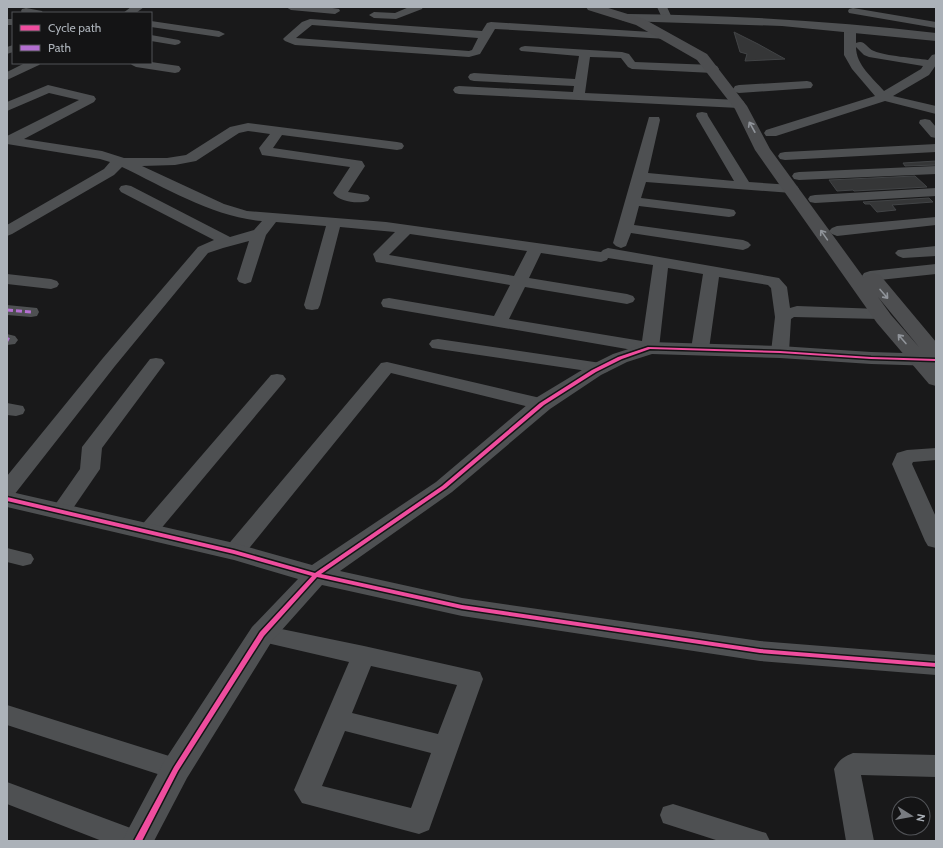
<svg xmlns="http://www.w3.org/2000/svg" width="943" height="848" font-family="Cabin,sans-serif">
	<style>
		.building { fill: #353637; stroke: #424446 }
		.lines { fill: none; stroke-linecap: round; stroke-linejoin: round }
		.minor { fill: #4e5052; fill-rule: evenodd }
		.tertiary { fill: #4e5052; fill-rule: evenodd }
		.secondary { fill: #4d4e50; fill-rule: evenodd }
		.quiet-far1 { stroke: #b36fd0; stroke-width: 3; stroke-dasharray: 6 3; stroke-linecap: butt }
		.quiet { stroke: #b36fd0; stroke-width: 4; stroke-dasharray: 8 4; stroke-linecap: butt }
		.cycleway-casing { stroke: #141415; stroke-width: 3 }
		.cycleway { fill: #ef4d9e; fill-rule: evenodd }
		.oneway { stroke: #90949a }
	</style>
	<rect width="100%" height="100%" fill="#19191a"/>
	<path class="building" d="M734 32 758 44 785 59 745 61 747 54 740 52Z
		M936 161V165L905 166 903 163Z
		M915 176 927 187 854 191 853 190 837 191 829 180Z
		M929 198 933 202 892 205 896 210 877 212 870 204H865L863 202Z"/>
	<g class="lines">
		<path class="minor" d="M131 7H144L136 13H123Z
			M286 7H326L339 9 340 11 335 14 291 10Z
			M409 7H423L422 9 396 19 374 18 369 15 374 12 395 13Z
			M657 7H667L672 18 671 20H663Z
			M26 8 42 11 43 13H22L21 11 22 9Z
			M853 8 936 22V28L849 13 848 11 849 9Z
			M7 19H13V25H7Z
			M310 19 482 31 487 23 491 22 667 33 673 36 667 39 495 29 480 54 469 57 295 45 285 41 283 39 285 37 302 22ZM312 25 478 38 472 50 469 51 296 38Z
			M151 21 219 31 225 34 219 37 151 27Z
			M850 28 856 31V43C865 39 866 48 874 51 886 56 914 58 928 60L932 55 936 54V65L929 75 893 96 936 106V114L885 101 776 136H766L764 133 766 130 875 96 852 69 844 55V31ZM856 47 864 55 869 57 923 66 921 69 884 91C873 78 856 65 856 47Z
			M151 35 179 40 181 42 179 44 175 45 151 41Z
			M13 45V52L7 54V47Z
			M525 46 622 52 629 54 635 62 713 65 717 66 719 69 717 72 713 73 632 69 628 67 621 58 590 57 585 93 739 100 743 101 745 104 743 107 739 108 459 94 455 93 453 90 455 87 459 86 573 92 574 86 474 81 470 80 468 77 470 74 474 73 575 79 579 56 521 51 519 49 521 47Z
			M151 62 179 66 181 69 179 72 175 73 136 67 132 65 130 63H151Z
			M25 63H41L39 65 7 80V72Z
			M807 81 811 82 813 85 811 88 739 93 735 92 733 89 735 86 739 85Z
			M48 85 94 96 96 99 94 102 24 139 102 151 124 158H167L186 155 230 127 248 123 397 142 402 143 404 146 402 149 397 150 282 135 273 148 362 161 365 166 348 192 368 195 370 198 368 201C358 204 339 202 333 193L350 167 262 155 259 148 270 134 248 131 239 133 196 161 175 165 142 166 224 204 247 211 386 222 601 252 603 250 608 248 779 278 787 287 790 308 797 306 880 309 886 310 888 314 886 318 880 319 794 317 791 319 789 352 786 356 780 357 774 356 771 352 775 317 771 288 768 285 719 277 709 349 706 353 700 354 694 353 691 349 703 274 668 268 659 348 656 352 650 353 383 307 381 303 383 299 389 298 494 316 510 285 376 262 373 254 395 232 340 227 320 305 318 309 312 310 306 309 304 305 326 226 276 222 266 235 251 282 245 284 239 282 237 279 249 241 223 248 208 253 115 366 14 495 7 497V476L103 358 198 247 214 240 121 192 119 189 121 186 126 185 131 186 230 237 254 230 262 221C213 217 166 188 122 167L114 175 12 234 7 236V225L104 169 110 162 100 159 7 144V136L79 100 49 93 7 111V102ZM410 234 527 251 514 276 389 255ZM541 253 601 262 607 260 608 258 653 265 642 341 509 319 525 287 627 304 633 302 635 299 633 296 627 294 529 278Z
			M702 112 707 113 708 116 749 182 792 185 797 186 799 189 797 192 792 193 646 182 641 198 729 209 734 210 736 213 734 216 729 217 639 206 634 225 743 240 748 242 751 245 748 248 743 250 631 233 626 246 621 248 616 246 613 243 649 117H659L660 120 648 173 734 181 696 116 697 113Z
			M925 119 930 120 936 127V138L931 137 919 123 920 120Z
			M936 144V152L785 160 780 159 778 156 780 153 785 152Z
			M936 166V174L799 180 794 179 792 176 794 173 799 172Z
			M936 188V196L815 203 810 202 808 199 810 196 815 195Z
			M936 217V225L837 236 832 234 829 231 832 228 837 226Z
			M936 246V256L903 258 898 256 895 253 898 250Z
			M936 264V274L870 281 864 279 862 276 864 273 870 271Z
			M7 274 51 279 57 281 59 284 57 287 51 289 7 284Z
			M7 305 37 308 39 312 37 316 31 317 7 315Z
			M7 334 15 336 18 340 15 344 7 345Z
			M438 339 601 363 607 364 610 368 607 372 601 373 432 348 429 344 432 340Z
			M156 358 162 359 165 363 102 448 100 469 67 517 60 519 53 517 50 512 80 469 82 447 150 359Z
			M387 362 549 400 551 404 549 408 542 410 391 373 242 557 234 559 226 557 223 552 226 547 381 363Z
			M277 374 283 375 286 379 283 383 154 537 147 539 140 537 136 532 140 527 271 375Z
			M7 403 23 406 25 410 23 414 16 416 7 415Z
			M936 448V460L913 462 912 464 936 517V548L928 546 925 541 892 464 897 453 907 450Z
			M7 548 31 554 34 559 31 564 23 566 7 562Z
			M262 625 364 646 480 672 483 679 429 830 419 834 302 803 294 790 349 662 254 640 250 634 254 628ZM371 666 457 685 438 734 352 713ZM345 731 431 753 411 808 322 786Z
			M7 705 185 761 189 769 185 777 176 780 7 725Z
			M853 753 936 755V777L861 775 874 841H846L834 769C839 760 843 757 853 753Z
			M7 782 144 833 148 841H102L7 804Z
			M673 804 766 833 770 841H719L663 823 660 815 663 807Z"/>
		<path class="tertiary" d="M627 14C731 15 833 21 936 33V41L782 26 623 21 621 18 623 15Z
			M650 342 780 346 871 352 936 354V366L871 364 780 358 652 354 627 362 601 375 550 409 452 492 340 571 462 598 760 641 936 655V675L760 661 462 616 322 585 272 641 187 778 154 841H122L165 760 252 627 298 579 234 560 7 507V491L234 543 312 565 436 482 534 399 587 367 613 354Z"/>
		<path class="secondary" d="M586 7H605L644 19 707 54 747 106 770 149 864 278 866 275 873 273 880 275 936 342V361L930 360 936 367V386L929 384 877 323 755 150 735 109 697 60 636 25 588 10ZM878 297 919 347 891 315Z"/>
		<path class="quiet-far1" d="M7 310 31 312"/>
		<path class="quiet" d="M7 339 9 340"/>
		<g class="cycleway-casing">
			<path id="cycleway" d="M648 347 780 351 871 357 936 359V361L871 359 780 353 650 349 622 359 596 372 544 405 446 488 321 574 462 605 760 649 936 663V667L760 653 462 609 317 577 264 636 178 771 142 841H134L174 767 260 632 312 576 234 554 7 501V497L234 550 315 573 442 486 540 403 592 370 618 357Z"/>
		</g>
		<use href="#cycleway" class="cycleway"/>
	</g>
	<defs><path id="oneway-shaft" d="M-6 0H5M1.5-3L5.5 0L1.5 3" fill="none" stroke-width="1.6" stroke-linecap="round" stroke-linejoin="round"/></defs>
	<g class="oneway">
		<use href="#oneway-shaft" transform="translate(752 127) rotate(-119)"/>
		<use href="#oneway-shaft" transform="translate(824 235) rotate(-125)"/>
		<use href="#oneway-shaft" transform="translate(884 294) rotate(49)"/>
		<use href="#oneway-shaft" transform="translate(902 339) rotate(-131)"/>
	</g>
	<rect width="943" height="848" fill="none" stroke="#acb2b9" stroke-width="16"/>
	<rect x="12" y="12" width="140" height="52" fill="#141415" stroke="#515357"/>
	<rect x="20" y="25" width="20" height="6" fill="#ef4d9e" stroke="#515357"/>
	<text x="48" y="32" font-size="12" fill="#acb2b9">Cycle path</text>
	<rect x="20" y="45" width="20" height="6" fill="#b36fd0" stroke="#515357"/>
	<text x="48" y="52" font-size="12" fill="#acb2b9">Path</text>
	<g transform="translate(911 816) rotate(101)"><circle r="19" fill="#141415" stroke="#515357"/>
	<path d="M0-3L7 15L0 10L-7 15Z" fill="#797c81"/>
	<text y="-6" font-size="11" font-weight="bold" text-anchor="middle" fill="#acb2b9">N</text>
	</g>
</svg>
